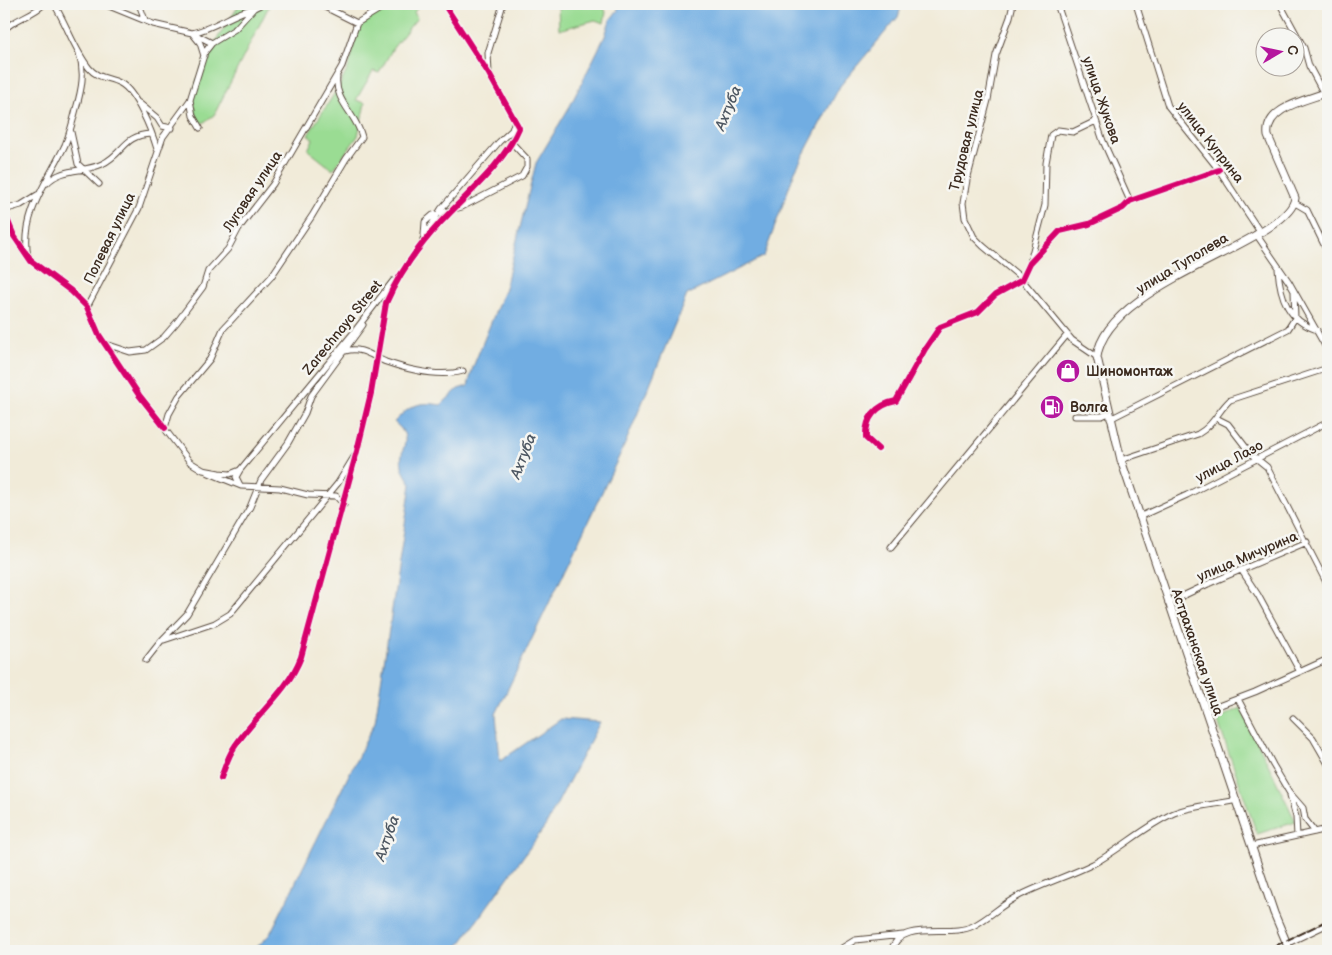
<svg xmlns="http://www.w3.org/2000/svg" width="1332" height="955" font-family="'Balsamiq Sans',sans-serif">
	<style>
		.green { fill: #9adc93; stroke: #6a8358 }
		.water { fill: #71ade2; stroke: #566c80 }
		.lines { fill: none; stroke-linecap: round; stroke-linejoin: round }
		.minor-casing { stroke: #56473a; stroke-width: 7 }
		.secondary-casing { stroke: #56473a; stroke-width: 9 }
		.minor { stroke: #fff; stroke-width: 5 }
		.secondary { stroke: #fff; stroke-width: 7 }
		.rail { stroke: #3b2a1e; stroke-width: 2; stroke-dasharray: 8 4; stroke-linecap: butt }
		.cycleway-casing { stroke: #f6f6f2; stroke-width: 9 }
		.cycleway { stroke: #d6006c; stroke-width: 6 }
		.labels { text-anchor: middle; stroke-width: 5; stroke-linejoin: round; paint-order: stroke }
		.street-label { font-size: 14px; fill: #3b2a1e; stroke: #f6f6f2 }
		.poi-label { font-size: 14px; font-weight: bold; fill: #3b2a1e; stroke: #f6f6f2; text-anchor: start }
		.water-label { font-size: 15px; font-style: italic; fill: #4e5863; stroke: #f6f6f2 }
	</style>
	<rect width="100%" height="100%" fill="#f6f6f2"/>
	<filter id="ink" filterUnits="userSpaceOnUse"><feTurbulence type="fractalNoise" baseFrequency=".02" numOctaves="2"/><feDisplacementMap in="SourceGraphic" scale="10" xChannelSelector="R" yChannelSelector="G"/><feConvolveMatrix kernelMatrix="1 2 1 2 8 2 1 2 1" color-interpolation-filters="sRGB"/></filter>
	<filter id="wash" filterUnits="userSpaceOnUse"><feTurbulence type="fractalNoise" baseFrequency=".0096" numOctaves="4" result="noise"/><feDisplacementMap in="SourceGraphic" scale="20" xChannelSelector="R" yChannelSelector="G"/><feGaussianBlur stdDeviation="1.12" result="paint"/><feColorMatrix in="noise" values="0 0 0 0 0 0 0 0 0 0 0 0 0 0 0 0 0 1.4 0 .05"/><feComposite in="paint" operator="in"/></filter>
	<g filter="url(#wash)">
		<rect width="100%" height="100%" fill="#f1ebd9"/>
		<path class="green" d="M240 4H270L214 115 203 123 199 122C196 116 193 111 193 104 192 72 223 30 240 4Z
			M395 4H422L414 12 417 18 393 48 379 73 373 71 356 100 365 103 358 136 333 170 308 150 313 139 308 135C321 113 338 91 348 68 353 56 353 37 360 28 368 17 382 11 395 4Z
			M558 4H602L606 12 604 23 595 20 559 30Z
			M1241 708 1296 822 1257 834 1217 719Z"/>
		<path class="water" d="M617 4H902L898 17 840 86 795 171 764 256 687 295 625 444 496 714 500 761 561 719 600 722 546 825 455 951H253L270 934 375 722 411 484C408 478 403 472 402 466 398 446 416 440 394 422 411 405 418 401 441 405L458 389 468 386 473 367 505 288 536 163 570 106 605 36 610 20 618 10Z"/>
	</g>
	<g filter="url(#ink)">
		<g class="lines">
			<g class="minor-casing">
				<path id="minor" d="M54 4C67 25 74 49 89 68 98 79 109 77 120 83 136 91 152 132 157 149
					M104 4 153 24 192 33 212 43
					M139 4 145 20
					M319 4 357 23
					M1013 4 1010 17 996 55 988 100 967 180 963 203 965 218 974 237 983 246 1019 276 1072 340 1097 357
					M1057 4 1103 141 1130 201
					M1136 4 1168 106 1219 170 1260 232
					M1280 4 1304 48 1309 66 1324 94
					M4 30C15 18 32 16 44 4
					M204 56 200 43 192 33C215 28 231 14 254 8
					M489 73 488 53 503 4
					M190 100 193 116 200 128
					M139 103 157 118 162 126 172 128
					M71 132 78 164 99 184
					M47 183C63 167 83 173 102 164 124 154 123 135 151 134
					M1295 203 1307 210 1328 253
					M4 210 21 205 37 195
					M4 212 14 236 31 261 71 291 87 307 99 335 139 395 190 462 203 470 219 473 230 474 240 470 354 332 393 281
					M1256 234 1289 282 1328 351
					M424 235 425 222 433 215 462 207 522 176 527 167V159L512 143
					M423 239 441 209 499 142 512 130 515 120
					M28 256C20 215 49 179 65 145 70 133 73 121 76 109 82 88 85 73 79 53
					M1030 262 1045 205 1046 163 1051 135 1058 130 1073 132 1096 121
					M1278 269C1280 297 1288 321 1317 330
					M87 307 139 208 163 137 190 100 205 52 212 43 235 29 254 8 262 4
					M106 344 130 352 146 350 164 337 177 322 203 287 208 271 228 249 239 228 273 184 342 66 357 23 388 4
					M346 351C361 346 373 357 386 362 409 370 439 378 463 371
					M1075 416H1102L1109 413
					M1216 418 1228 424 1251 454 1267 467 1328 586
					M1110 419 1288 329 1295 318 1294 292
					M165 428 169 414 179 396 210 359 223 329 271 277 312 216 346 159 362 137C357 115 334 101 337 77
					M878 449 866 438C865 418 876 405 896 401L925 349 940 327 978 312 995 295 1022 280 1030 263 1060 231 1089 224 1123 208 1130 201 1219 170
					M1121 460 1198 434C1215 424 1217 412 1230 400L1328 368
					M240 470 236 477 240 485
					M209 473 241 486 280 488 308 495 336 496 344 505
					M1139 517 1187 495 1328 422
					M891 547 1067 335
					M1242 571 1258 595 1300 672
					M1168 603 1210 583 1307 542
					M164 640 215 623 230 614 338 483 355 455
					M146 660 161 641 187 614 250 507 261 480 288 443 305 413 311 396 363 325
					M1238 699 1273 765 1289 792 1303 808 1305 819 1315 832
					M1205 711 1255 692 1328 659
					M1293 718 1313 738 1328 764
					M221 778C225 767 228 756 235 746 256 714 287 693 301 657L357 451 371 393 386 303C399 273 418 247 440 223 467 194 503 165 519 128L489 74 444 4
					M1290 795 1296 817 1297 836
					M1252 846 1328 829
					M1286 944 1328 924
					M837 951 855 940 903 935
					M891 951C901 918 950 938 973 926 989 918 1001 905 1017 897 1042 884 1069 876 1093 864 1121 849 1145 826 1174 813 1194 805 1216 805 1237 800"/>
			</g>
			<g class="secondary-casing">
				<path id="secondary" d="M1290 951 1274 913 1121 460 1097 357C1106 282 1290 242 1295 198L1268 136C1264 107 1308 100 1328 92"/>
			</g>
			<use href="#minor" class="minor"/>
			<use href="#secondary" class="secondary"/>
			<path class="rail" d="M1265 951 1328 920"/>
			<g class="cycleway-casing">
				<path id="cycleway" d="M4 212 14 236 31 261 71 291 87 307 99 335 139 395 165 428
					M878 449 866 438C865 418 876 405 896 401L925 349 940 327 978 312 995 295 1022 280 1030 263 1060 231 1089 224 1123 208 1130 201 1219 170
					M221 778C225 767 228 756 235 746 256 714 287 693 301 657L357 451 371 393 386 303C399 273 418 247 440 223 467 194 503 165 519 128L489 74 444 4"/>
			</g>
			<use href="#cycleway" class="cycleway"/>
		</g>
	</g>
	<defs>
		<g id="shop-disc" transform="scale(1.25)"><circle r="9.5" fill="#b5179e" stroke="#f6f6f2"/><path d="M-5-2.5h2.3a2.7 3.5 0 0 1 5.4 0H5L5.5 6h-11ZM-1.5-2.5h3a1.5 2.3 0 0 0-3 0Z" fill="#fff"/></g>
		<g id="fuel-disc" transform="scale(1.25)"><circle r="9.5" fill="#b5179e" stroke="#f6f6f2"/><path d="M-5.5-6h7V0h2V4h1.3V-2.5L3-4.5l.8-.8L6-3V5H2.5V1h-1V6h-7ZM-4.2-4.7v3.2H.2V-4.7Z" fill="#fff"/></g>
	</defs>
	<g fill-rule="evenodd">
		<use href="#shop-disc" x="1068" y="371"/>
		<use href="#fuel-disc" x="1052" y="407"/>
	</g>
	<g class="labels">
		<g class="street-label">
			<text transform="translate(1102 100) rotate(71)" y="5">улица Жукова</text>
			<text transform="translate(966 140) rotate(-76)" y="5">Трудовая улица</text>
			<text transform="translate(1211 142) rotate(52)" y="5">улица Куприна</text>
			<text transform="translate(252 191) rotate(-56)" y="5">Луговая улица</text>
			<text transform="translate(109 238) rotate(-64)" y="5">Полевая улица</text>
			<text transform="translate(1182 263) rotate(-31)" y="5">улица Туполева</text>
			<text transform="translate(342 327) rotate(-51)" y="5">Zarechnaya Street</text>
			<text transform="translate(1229 461) rotate(-28)" y="5">улица Лазо</text>
			<text transform="translate(1247 556) rotate(-23)" y="5">улица Мичурина</text>
			<text transform="translate(1198 652) rotate(71)" y="5">Астраханская улица</text>
		</g>
		<g class="poi-label">
			<text x="1086" y="376">Шиномонтаж</text>
			<text x="1070" y="412">Волга</text>
		</g>
		<g class="water-label">
			<text transform="translate(728 108) rotate(-68)" y="5">Ахтуба</text>
			<text transform="translate(523 456) rotate(-69)" y="5">Ахтуба</text>
			<text transform="translate(387 838) rotate(-71)" y="5">Ахтуба</text>
		</g>
	</g>
	<rect width="1332" height="955" fill="none" stroke="#f6f6f2" stroke-width="20"/>
	<g transform="translate(1280 52) rotate(81)"><circle r="24" fill="#f6f6f2" stroke="#aba49d"/>
	<path d="M0-4L9 19L0 12L-9 19Z" fill="#b5179e"/>
	<text y="-8" font-size="14" font-weight="bold" text-anchor="middle" fill="#3b2a1e">С</text>
	</g>
</svg>
